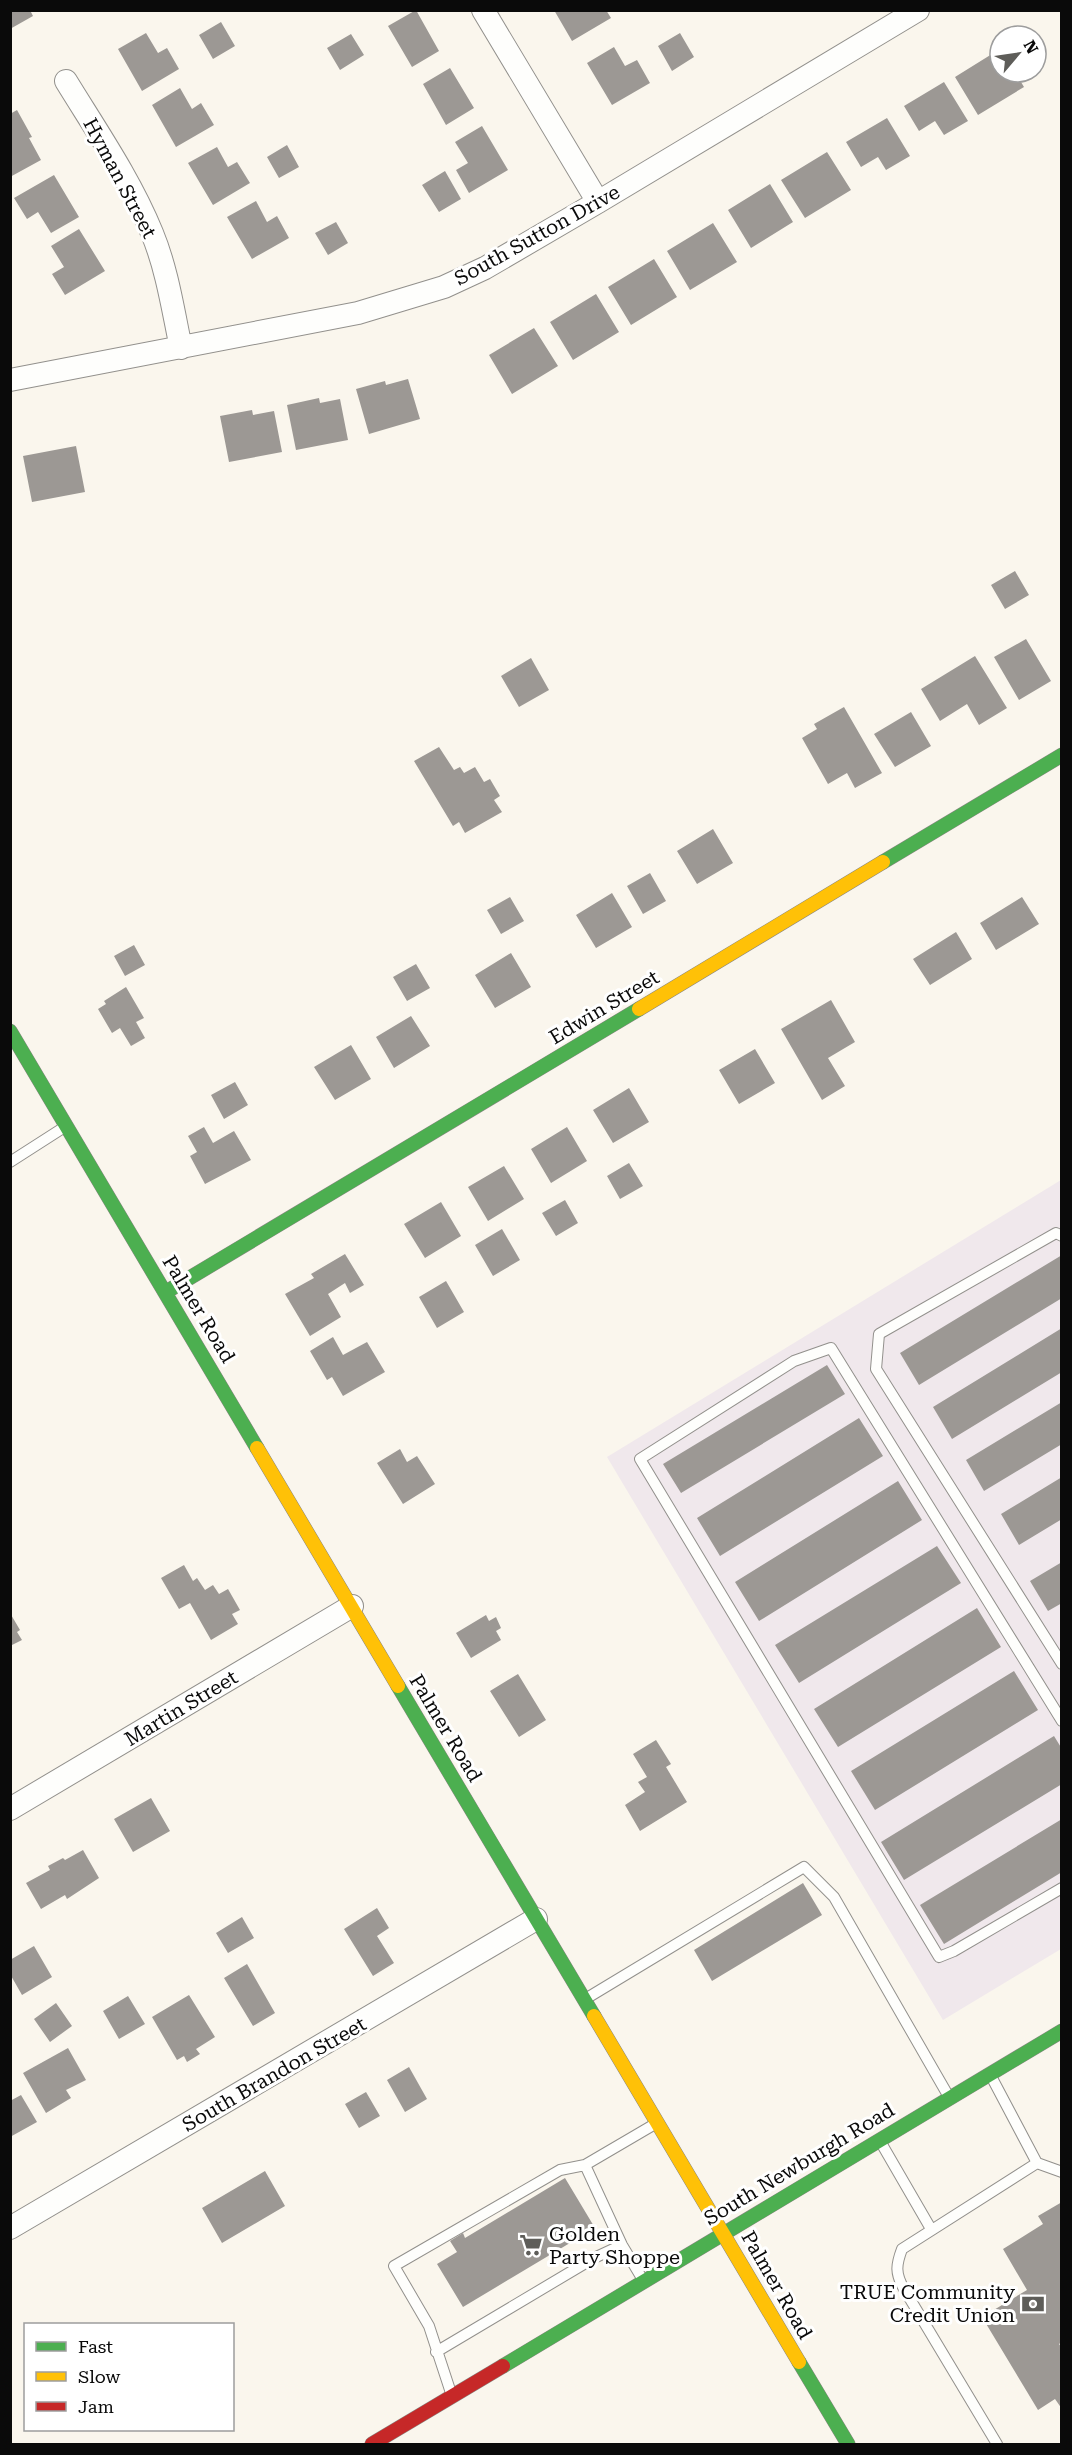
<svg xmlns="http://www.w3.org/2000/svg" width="1072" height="2455" font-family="'Roboto Serif',serif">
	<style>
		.industrial { fill: #f0e8ec }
		.building { fill: #9c9894 }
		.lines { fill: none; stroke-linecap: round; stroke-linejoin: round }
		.lane-casing { stroke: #92908c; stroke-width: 12 }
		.street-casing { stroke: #92908c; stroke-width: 24 }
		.fast-casing { stroke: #898783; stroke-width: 15 }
		.slow-casing { stroke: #898783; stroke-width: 15 }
		.jam-casing { stroke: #898783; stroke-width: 15 }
		.lane { stroke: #fefefc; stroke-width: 10 }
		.street { stroke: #fefefc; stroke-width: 22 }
		.fast { stroke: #4caf50; stroke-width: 14 }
		.slow { stroke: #ffc107; stroke-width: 14 }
		.jam { stroke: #c62828; stroke-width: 14 }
		.labels { text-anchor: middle; stroke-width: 6; stroke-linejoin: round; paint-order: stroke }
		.street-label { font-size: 20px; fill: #0a0a0a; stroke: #fff }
		.poi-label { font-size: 20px; fill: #0a0a0a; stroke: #fff; text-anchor: start }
	</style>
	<rect width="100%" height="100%" fill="#faf6ed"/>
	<path class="industrial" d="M1061 1180V1949L943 2020 607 1457Z"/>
	<path class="building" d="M10 10H30L33 16 10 29Z
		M416 10 439 51 412 67 388 26Z
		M554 10H606L611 18 572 41Z
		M221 22 235 46 213 59 199 35Z
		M146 33 158 53 167 48 179 69 142 91 118 49Z
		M680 33 694 57 672 71 658 46Z
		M351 34 364 55 340 70 327 48Z
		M614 47 625 66 637 60 650 83 612 105 587 63Z
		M1000 49V72H1015L1024 87 978 115 955 77Z
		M450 68 474 108 446 125 423 84Z
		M944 82 968 121 944 135 935 121 919 131 904 106Z
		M180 88 192 109 201 103 214 125 176 147 152 105Z
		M17 110 32 137 29 138 41 160 10 177V114Z
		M887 118 910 156 886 170 878 157 861 167 846 142Z
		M482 126 508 170 469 193 456 170 468 163 455 142Z
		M287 145 299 167 279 178 267 157Z
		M217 147 228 167 237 162 250 183 213 205 188 163Z
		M827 152 851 190 805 218 781 180Z
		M445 171 461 199 439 212 422 185Z
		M54 175 79 217 51 233 38 212 27 219 14 198Z
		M770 184 793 222 751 248 728 210Z
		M256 201 267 222 277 216 289 238 252 259 227 217Z
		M336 222 348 243 328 255 315 233Z
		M713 223 737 262 690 290 667 251Z
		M79 229 105 271 65 295 52 274 64 267 51 246Z
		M654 259 677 297 631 325 608 287Z
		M596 294 619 332 573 360 550 322Z
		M534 328 558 366 512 394 489 355Z
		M408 379 420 419 369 434 356 389 385 381 386 385Z
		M319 398 320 403 340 399 348 440 296 450 287 405Z
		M252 410 253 415 274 411 282 452 229 462 220 416Z
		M76 446 85 492 32 502 23 456Z
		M1015 571 1029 595 1005 609 991 585Z
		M1026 639 1051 681 1019 700 994 657Z
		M975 656 1007 708 979 725 967 704 940 721 921 689Z
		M531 658 549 690 519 707 501 676Z
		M844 707 882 773 855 788 847 773 828 784 802 738 817 729 814 724Z
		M911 712 931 746 895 767 874 734Z
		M439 747 454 770 460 767 464 773 475 767 484 782 490 779 500 796 494 800 502 812 465 833 459 822 453 826 414 761Z
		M713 829 733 863 697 884 677 851Z
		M650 873 666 901 643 914 627 886Z
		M612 893 632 927 596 948 576 915Z
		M510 897 524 921 501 934 487 910Z
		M1022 897 1039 924 996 950 980 923Z
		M956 932 972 959 930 985 913 959Z
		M134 945 145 965 125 976 114 956Z
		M511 953 531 987 495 1008 475 975Z
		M416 964 430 988 407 1001 393 977Z
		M126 987 144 1018 136 1022 145 1038 131 1046 120 1028 112 1033 98 1009 106 1004 104 1001Z
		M831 1000 855 1042 828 1058 845 1086 822 1100 781 1029Z
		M411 1016 430 1046 394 1068 376 1037Z
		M351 1045 371 1079 335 1100 314 1067Z
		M755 1049 775 1083 739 1104 719 1070Z
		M235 1082 248 1105 224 1119 211 1095Z
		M629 1088 649 1122 613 1143 593 1110Z
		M204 1127 213 1143 234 1131 251 1160 205 1184 190 1156 197 1152 188 1136Z
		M567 1127 587 1161 551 1183 531 1149Z
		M629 1163 643 1186 620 1199 607 1176Z
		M504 1166 524 1199 488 1221 468 1187Z
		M565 1200 578 1223 556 1236 542 1213Z
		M441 1202 461 1236 425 1258 404 1224Z
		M502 1229 520 1260 493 1276 475 1245Z
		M345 1254 364 1285 350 1293 345 1283 328 1294 341 1317 310 1336 285 1294 314 1278 311 1274Z
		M1062 1255V1298L919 1385 900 1353Z
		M446 1281 464 1312 437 1328 419 1297Z
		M1062 1328V1372L952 1439 933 1407Z
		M333 1337 343 1355 367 1342 385 1372 343 1396 332 1377 327 1380 310 1351Z
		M827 1365 845 1394 681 1493 663 1464Z
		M1062 1402V1444L984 1491 966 1460Z
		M859 1418 883 1456 720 1556 697 1518Z
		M400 1449 407 1462 417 1456 435 1484 403 1504 377 1463Z
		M1062 1477V1519L1019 1545 1001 1514Z
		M898 1481 922 1520 759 1621 735 1582Z
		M937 1546 961 1583 799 1683 775 1645Z
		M1062 1562V1603L1048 1611 1030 1581Z
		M184 1565 193 1581 197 1578 205 1590 213 1585 219 1594 228 1589 240 1610 232 1614 238 1624 211 1640 190 1603 179 1609 161 1578Z
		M977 1608 1001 1647 838 1747 814 1709Z
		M10 1613 20 1630 17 1632 22 1640 10 1646Z
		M486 1615 489 1621 496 1617 501 1628 496 1631 501 1640 471 1658 456 1633Z
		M1014 1671 1038 1710 875 1810 851 1771Z
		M518 1674 546 1720 519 1737 490 1691Z
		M1054 1736 1062 1749V1784L904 1880 881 1842Z
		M656 1740 671 1764 666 1767 687 1802 640 1831 625 1805 645 1792 638 1782 647 1777 633 1754Z
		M151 1798 170 1831 133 1852 114 1819Z
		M1062 1819V1872L944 1944 920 1905Z
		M83 1850 99 1878 67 1899 65 1895 41 1909 26 1883 50 1870 48 1866 63 1858 65 1860Z
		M803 1883 822 1915 712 1981 694 1950Z
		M377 1908 389 1928 377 1936 394 1963 373 1976 344 1929Z
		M242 1917 254 1938 228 1953 216 1933Z
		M34 1946 52 1977 22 1995 10 1974V1960Z
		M247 1964 275 2013 253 2026 224 1978Z
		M189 1995 215 2037 196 2049 200 2054 187 2062 184 2056 177 2060 152 2017Z
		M128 1996 145 2024 119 2039 103 2011Z
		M56 2003 72 2026 50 2042 34 2019Z
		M68 2048 86 2080 66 2090 71 2098 46 2113 23 2073Z
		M409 2067 427 2099 405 2112 387 2080Z
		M366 2092 380 2116 359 2128 345 2104Z
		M21 2095 37 2122 10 2137V2101Z
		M265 2171 285 2206 222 2243 202 2208Z
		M565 2178 595 2228 463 2307 437 2264 457 2252 450 2241 463 2233 465 2238Z
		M1062 2202V2342L1059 2344 1062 2348V2409L1055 2399 1038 2410 982 2317 1027 2290 1003 2249 1043 2224 1038 2216Z"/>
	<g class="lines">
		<g class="lane-casing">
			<path id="lane" d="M10 1162 63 1128
				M1062 1236 1056 1233 879 1334 876 1369 1062 1664
				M1062 1721 831 1348 794 1361 640 1459 939 1957 954 1951 1062 1888
				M587 1998 804 1867 834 1897 949 2097
				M992 2078 1037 2163 1062 2172
				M880 2141 931 2229
				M585 2165 622 2245 643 2280
				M436 2352 594 2258 622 2245
				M451 2393 429 2326 394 2266 560 2170 585 2165 655 2124
				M997 2444 904 2289C895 2273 896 2265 902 2249L1037 2163"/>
		</g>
		<g class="street-casing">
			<path id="street" d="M483 10 598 202
				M66 81C96 130 130 179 152 233 167 269 173 310 181 348
				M10 380 358 313 444 287 485 268 598 202 918 10
				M10 1809 352 1606
				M10 2228 536 1919"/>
		</g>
		<g class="fast-casing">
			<path id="fast" d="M883 862 1062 755
				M10 1031 257 1448
				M166 1292 639 1009
				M398 1686 594 2016
				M799 2362 848 2444
				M503 2366 1062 2031"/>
		</g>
		<g class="slow-casing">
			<path id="slow" d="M639 1009 883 862
				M257 1448 398 1686
				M594 2016 799 2362"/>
		</g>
		<g class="jam-casing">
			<path id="jam" d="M372 2444 503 2366"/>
		</g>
		<use href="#lane" class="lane"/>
		<use href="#street" class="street"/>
		<use href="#fast" class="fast"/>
		<use href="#slow" class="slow"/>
		<use href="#jam" class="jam"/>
	</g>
	<defs>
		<g id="supermarket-bare" transform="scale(1.8)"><path d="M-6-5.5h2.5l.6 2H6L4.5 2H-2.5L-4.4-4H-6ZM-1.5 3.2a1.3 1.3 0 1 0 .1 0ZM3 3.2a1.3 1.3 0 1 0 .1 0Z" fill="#5e5d59" stroke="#fff" stroke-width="2.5" paint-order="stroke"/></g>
		<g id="bank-bare" transform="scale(1.8)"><path d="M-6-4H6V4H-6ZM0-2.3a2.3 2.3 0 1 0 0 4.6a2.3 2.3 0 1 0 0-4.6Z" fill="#5e5d59" stroke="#fff" stroke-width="2.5" paint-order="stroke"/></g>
	</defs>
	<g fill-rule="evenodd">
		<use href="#supermarket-bare" x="531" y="2245"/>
		<use href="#bank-bare" x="1033" y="2304"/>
	</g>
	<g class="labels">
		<g class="street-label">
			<text transform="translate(120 178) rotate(62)" y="7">Hyman Street</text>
			<text transform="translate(537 235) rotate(-29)" y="7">South Sutton Drive</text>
			<text transform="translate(604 1007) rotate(-31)" y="7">Edwin Street</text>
			<text transform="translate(199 1309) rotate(59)" y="7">Palmer Road</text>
			<text transform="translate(181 1708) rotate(-31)" y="7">Martin Street</text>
			<text transform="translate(446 1728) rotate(59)" y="7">Palmer Road</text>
			<text transform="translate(274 2074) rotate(-30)" y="7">South Brandon Street</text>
			<text transform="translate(799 2164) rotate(-31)" y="7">South Newburgh Road</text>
			<text transform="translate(777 2285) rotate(60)" y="7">Palmer Road</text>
		</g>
		<g class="poi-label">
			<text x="549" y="2241">Golden<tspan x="549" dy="23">Party Shoppe</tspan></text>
			<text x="1015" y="2299" text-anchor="end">TRUE Community<tspan x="1015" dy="23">Credit Union</tspan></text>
		</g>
	</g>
	<rect width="1072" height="2455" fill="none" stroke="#0a0a0a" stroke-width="24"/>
	<rect x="24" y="2323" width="210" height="108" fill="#ffffff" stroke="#9d9d9d" stroke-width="1.5"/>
	<rect x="36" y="2342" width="30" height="9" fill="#4caf50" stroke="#9d9d9d" stroke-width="1.5"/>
	<text x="78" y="2353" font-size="18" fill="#0a0a0a">Fast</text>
	<rect x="36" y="2372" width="30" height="9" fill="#ffc107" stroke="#9d9d9d" stroke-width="1.5"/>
	<text x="78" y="2383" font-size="18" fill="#0a0a0a">Slow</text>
	<rect x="36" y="2402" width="30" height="9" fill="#c62828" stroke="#9d9d9d" stroke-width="1.5"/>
	<text x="78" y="2413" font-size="18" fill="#0a0a0a">Jam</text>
	<g transform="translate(1018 54) rotate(61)"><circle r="28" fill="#ffffff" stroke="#9d9d9d" stroke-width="1.5"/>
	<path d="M0-4.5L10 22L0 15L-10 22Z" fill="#5e5d59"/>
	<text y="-9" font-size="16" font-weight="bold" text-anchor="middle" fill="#0a0a0a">N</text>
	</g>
</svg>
